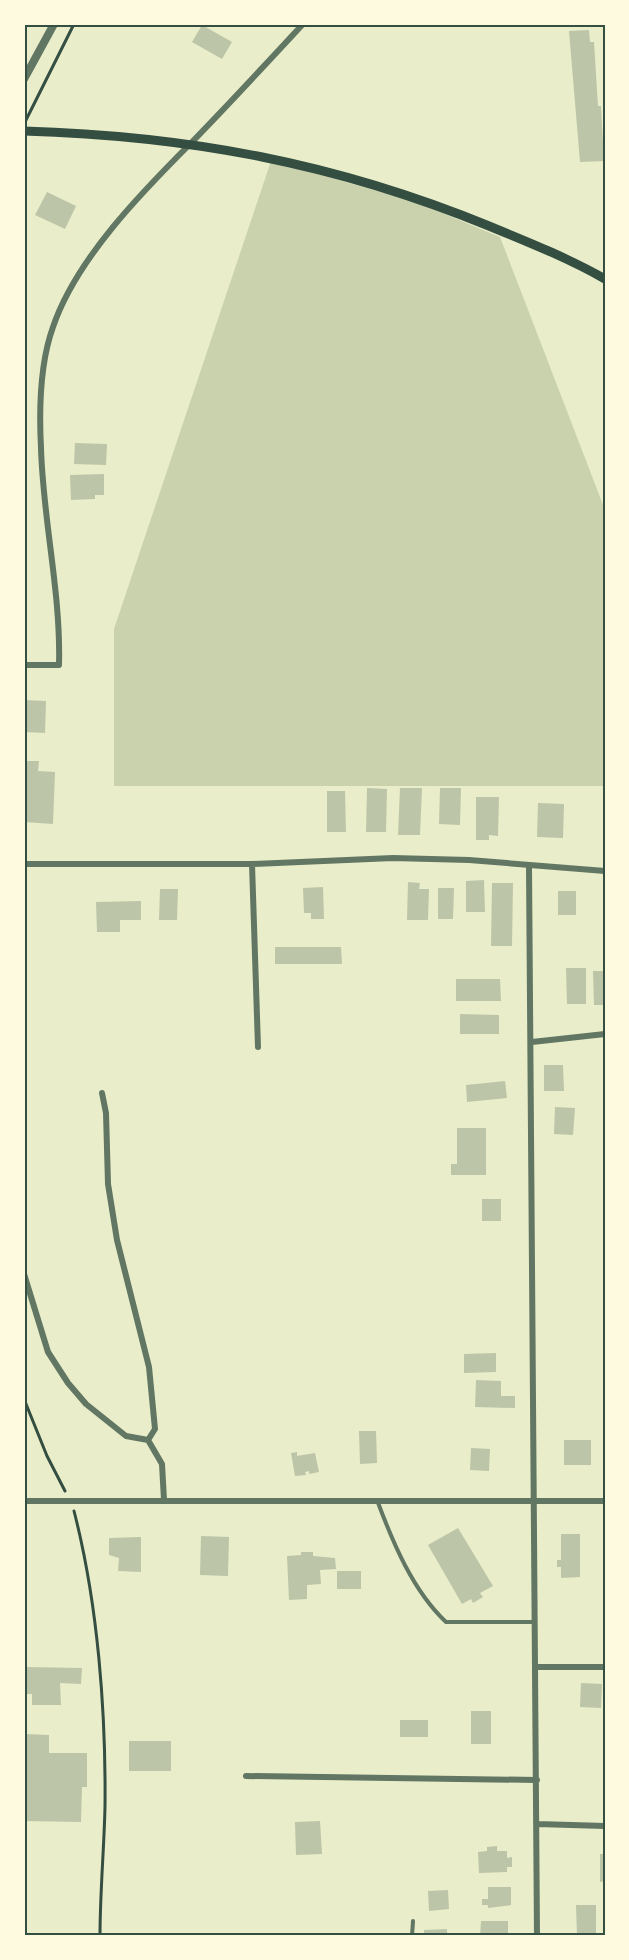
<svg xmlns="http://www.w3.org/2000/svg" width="629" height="1960" font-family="Mulish,sans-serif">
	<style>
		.green { fill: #cad2ad }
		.building { fill: #bcc5a7 }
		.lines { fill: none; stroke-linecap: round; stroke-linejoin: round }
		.path { stroke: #344e41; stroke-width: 3 }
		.service { stroke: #617663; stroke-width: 4 }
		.minor { stroke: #617663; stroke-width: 6 }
		.tertiary { stroke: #617663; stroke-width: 8 }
		.secondary { stroke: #344e41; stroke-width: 9 }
		.neatline { fill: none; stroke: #344e41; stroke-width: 2 }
	</style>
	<rect width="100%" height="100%" fill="#e9edc9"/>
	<path class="green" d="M271 161 416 202 500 237 605 510V786H114V629Z"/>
	<path class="building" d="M202 25 232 42 222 59 192 42Z
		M589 30 590 42H594L598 106H601L604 161 580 162 569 31Z
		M47 192 76 206 65 229 35 215Z
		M75 443 107 444 106 465 74 464Z
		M104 474V495H95V499L71 500 70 475Z
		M24 700 46 701 45 733 24 732Z
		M24 761H39L38 771 55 772 53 824 24 822Z
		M367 788 387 789 386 832H366Z
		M400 788H422L420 835H398Z
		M440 788H461L460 825 439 824Z
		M327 791H345L346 832H327Z
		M476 797H499L498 836 489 835V840H476Z
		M538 803 564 804 563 838 537 837Z
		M484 880 485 912H466V881Z
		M408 882 420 883 419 889H429L428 920H407Z
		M492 883H513L512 946H491Z
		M323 887 324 919H311V913H304L303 888Z
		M438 888H454L453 919H438Z
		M160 889H178L177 920H159Z
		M558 891H576V915H558Z
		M141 901V920H120V932H97L96 902Z
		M275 947H341L342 964H275Z
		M566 968H586V1004H567Z
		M593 971H605V1005H594Z
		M456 979H500L501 1001H456Z
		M460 1014 499 1015V1034H460Z
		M544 1065H563L564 1091H544Z
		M505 1081 507 1098 467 1102 466 1085Z
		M555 1107 575 1108 573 1135 554 1134Z
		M457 1128H486V1175H451V1164H457Z
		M482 1199H501V1221H482Z
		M496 1353V1372L464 1373V1354Z
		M476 1380 501 1381V1396H515V1408L475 1407Z
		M359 1431H376L377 1463 360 1464Z
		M564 1440H591V1465H564Z
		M471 1448 490 1449 489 1471 470 1470Z
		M297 1452V1456L315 1453 319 1472 309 1474V1471L305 1472 306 1475 295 1476 291 1453Z
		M458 1528 493 1586 480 1593 483 1597 473 1603 471 1599 462 1604 428 1545Z
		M561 1534H580V1577L561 1578V1567H557V1560H561Z
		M201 1536 229 1537 228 1576 200 1575Z
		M141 1537V1572L118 1571 119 1558 109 1555V1538Z
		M301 1552H313V1556L335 1558 336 1569 320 1570 321 1584 307 1585V1599L289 1600 287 1556 301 1555Z
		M337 1571H361V1589H337Z
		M24 1667 82 1668 81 1684 60 1683 61 1705H32V1694H24Z
		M581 1683 602 1684 601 1708 580 1707Z
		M471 1711H491V1744H471Z
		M400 1720H428V1737H400Z
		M24 1734 49 1735V1753H87V1787H82L81 1822 24 1821Z
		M129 1741H171V1771H129Z
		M320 1821 322 1854 296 1855 295 1822Z
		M497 1846V1851H507V1858L512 1857V1867H507V1872L479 1873 478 1852 487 1851V1847Z
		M600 1854H605V1881L600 1882Z
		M488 1887H511V1905L488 1908V1905H482V1899H488Z
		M448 1890 449 1909 429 1911 428 1891Z
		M576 1905H596V1936H577Z
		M481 1921H508V1936H480Z
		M447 1929V1936H424V1930Z"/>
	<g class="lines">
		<path class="path" d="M25 122 74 24
			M24 1399 47 1456 65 1491
			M74 1511C98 1604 106 1712 105 1807 104 1850 100 1893 100 1936"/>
		<path class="service" d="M377 1500C393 1543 413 1591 446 1622H535
			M412 1936 413 1921"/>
		<path class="minor" d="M24 665H59C61 592 43 521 41 448 39 410 40 363 53 327 76 259 142 192 191 143 229 104 266 64 303 24
			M24 864H252L393 858 469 860 605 871
			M252 864 258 1047
			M529 866 537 1936
			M532 1042 605 1034
			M102 1093 106 1113 108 1184 117 1240 149 1367 155 1429 148 1440
			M24 1274 48 1352 68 1383 86 1404 126 1436 148 1440 162 1464 164 1500
			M24 1501H605
			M536 1667H605
			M246 1776 537 1780
			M537 1824 605 1826"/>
		<path class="tertiary" d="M24 79 54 24"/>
		<path class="secondary" d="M24 131C190 136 335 163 489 226 528 242 568 258 605 279"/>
	</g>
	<rect width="629" height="1960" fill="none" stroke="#fefae0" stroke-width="51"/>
	<rect x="26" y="26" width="578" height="1908" class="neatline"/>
</svg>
